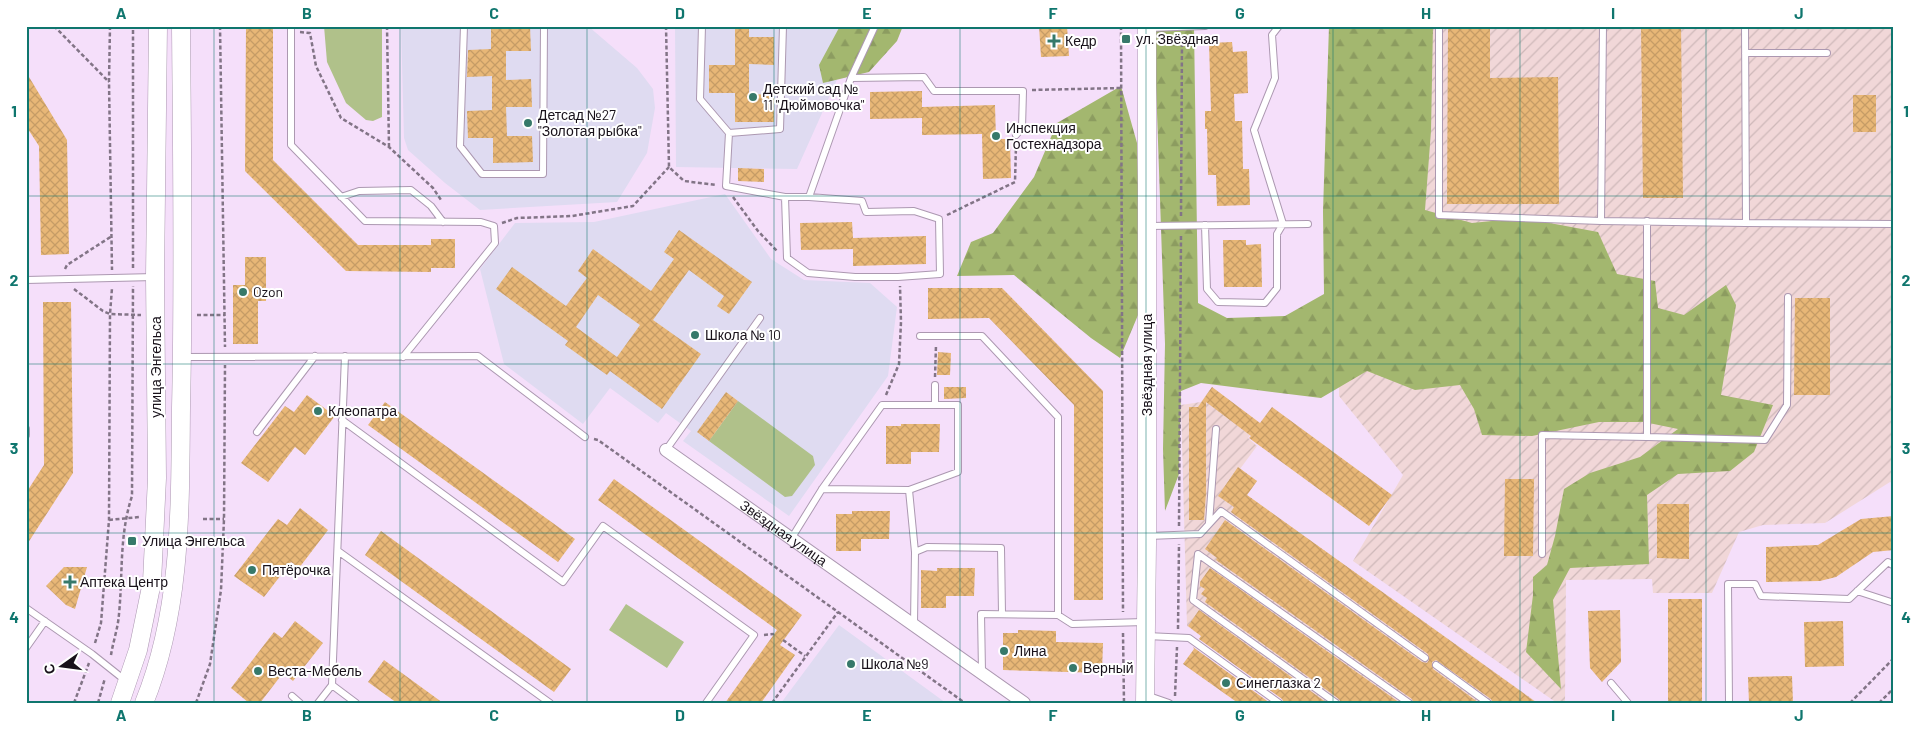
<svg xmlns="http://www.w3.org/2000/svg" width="1920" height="729" font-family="Barlow,sans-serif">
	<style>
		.industrial { fill: url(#industrial-furrows) }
		.education { fill: #dfdbf1 }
		.green { fill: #b0c18a }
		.forest { fill: url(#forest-firs) }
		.building { fill: url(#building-cross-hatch); fill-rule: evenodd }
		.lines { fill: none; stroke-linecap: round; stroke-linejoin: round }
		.lane-casing { stroke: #ac98b1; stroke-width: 8 }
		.street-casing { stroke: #ac98b1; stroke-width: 14 }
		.secondary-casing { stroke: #ac98b1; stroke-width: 19 }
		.path { stroke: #827486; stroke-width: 2.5; stroke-dasharray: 4 2.5; stroke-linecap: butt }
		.lane { stroke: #fff; stroke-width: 6 }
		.street { stroke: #fff; stroke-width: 12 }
		.secondary { stroke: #fff; stroke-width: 18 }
		.grid { fill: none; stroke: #0f766e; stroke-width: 1; stroke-opacity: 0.55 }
		.poi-dot { fill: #36796a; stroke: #fff; stroke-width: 2 }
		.labels { text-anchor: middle; stroke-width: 4; stroke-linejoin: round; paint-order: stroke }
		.poi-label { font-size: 14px; fill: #18111a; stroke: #fff; text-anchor: start }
		.street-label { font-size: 14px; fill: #18111a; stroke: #fff }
		.neatline { fill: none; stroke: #0f766e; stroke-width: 2 }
		.grid-label { font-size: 16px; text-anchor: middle; font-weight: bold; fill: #0f766e }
	</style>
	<defs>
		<pattern id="industrial-furrows" width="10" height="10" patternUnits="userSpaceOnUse" patternTransform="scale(1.25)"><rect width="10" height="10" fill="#f1d7d8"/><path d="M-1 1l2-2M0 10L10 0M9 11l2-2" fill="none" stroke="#ceb8b9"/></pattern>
		<pattern id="forest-firs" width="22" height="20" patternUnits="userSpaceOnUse" patternTransform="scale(1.25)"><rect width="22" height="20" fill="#a3b76f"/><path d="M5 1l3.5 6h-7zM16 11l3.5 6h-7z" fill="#8c9c60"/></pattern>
		<pattern id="building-cross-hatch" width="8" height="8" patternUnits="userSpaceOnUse" patternTransform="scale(1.25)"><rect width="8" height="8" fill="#e8b777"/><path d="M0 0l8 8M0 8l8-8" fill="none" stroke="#c69c66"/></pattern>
	</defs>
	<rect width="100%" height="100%" fill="#f5dffa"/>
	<path class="industrial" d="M1339 26H1894V484L1890 482 1825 523 1763 525 1739 532 1712 593H1653L1652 579 1566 580 1565 703H1557L1353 561 1403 475 1339 396Z
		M1212 387 1259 423 1248 438 1257 446 1240 469 1257 481 1247 495 1538 703H1294L1187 626 1181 405 1201 402Z"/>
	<path class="education" d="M401 26H588L637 68 653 89 655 108 647 153 617 202 480 210 445 183 408 150 404 138Z
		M675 26H861L797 169 676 167Z
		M725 194 771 259 804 280 870 283 897 307 888 376 789 516 683 441 691 431 666 413 658 423 610 388 583 424 504 364 480 269 515 223 594 222Z
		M839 625 946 703H781Z"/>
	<path class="green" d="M324 26H382V117L373 121 366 120 346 103 327 62Z
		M738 401 813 456 815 465 792 496 785 497 709 441Z
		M626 604 684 642 667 668 609 630Z"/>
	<path class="forest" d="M840 26H903L897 41 869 72 823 83 819 65Z
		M1154 26H1194L1198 303 1227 318 1285 316 1324 294 1323 211 1329 26H1433L1431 131 1425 210 1472 223 1522 218 1598 232 1617 274 1655 281 1658 308 1684 315 1726 285 1736 305 1721 395 1773 405 1754 452 1730 471 1678 474 1647 495 1649 564 1570 568 1553 600 1561 689 1526 652 1533 595V577L1547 565 1555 536 1564 489 1590 473 1640 457 1678 429 1644 422H1599L1532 436 1482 435 1474 409 1460 385 1415 390 1367 371 1321 398 1201 383 1181 391 1179 474 1165 511 1163 449 1165 344Z
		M1121 86 1137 143 1141 308 1120 358 1091 338 1014 275 957 276 971 242 993 233 1034 177 1057 123Z"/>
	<path class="building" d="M246 26H273V160L358 245H431V239H455V268H431V272L346 271 245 171Z
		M491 26H530L531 51H506V80L531 79 532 107H506L507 136H532L533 162 493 163V138H468L467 111 492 110V76L467 77 468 50 491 49Z
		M735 26H749V37H774V65L749 64V94L774 95V122H735V93H709V65H735Z
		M1039 26H1067L1069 56 1041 57Z
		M1448 26H1490V78L1558 77 1559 204H1447Z
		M1641 26H1681L1683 198H1643Z
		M1232 42 1233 52 1247 51 1248 93 1234 94 1235 121H1242L1243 169H1249L1250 205 1217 206 1216 175H1208L1207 129H1205V111H1211L1209 43Z
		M26 72 67 140 69 254 41 255 39 146 26 126Z
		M922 91V107L995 105 996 139H1010L1011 178 983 179 982 134 922 135V118L870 119V92Z
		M1853 95H1876V132H1853Z
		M738 168 764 169V182L738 181Z
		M852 222 853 238 926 236V264L853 266V249L801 250 800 223Z
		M679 230 752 282 729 314 717 306 724 296 689 270 653 320 701 354 662 409 610 371 607 375 565 345 568 341 496 289 512 267 566 306 587 278 578 271 593 249 651 291 674 259 664 252ZM598 295 640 325 617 357 576 327Z
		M1223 240H1246V245L1261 244 1262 287H1224Z
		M245 257H266V301H258V344H233V285H245Z
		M928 288H1002L1103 391V600H1074V405L989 318 928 319Z
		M1795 298H1830V395H1794Z
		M43 302H71L73 473 26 546V493L44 465Z
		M938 352 951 353 950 375H937Z
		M944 387H966V398L944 399Z
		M1212 387 1260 423 1272 407 1392 495 1369 526 1249 438 1251 436 1206 402V493L1204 520H1189V407H1198Z
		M726 392 738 401 709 441 697 432Z
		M307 395 335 416 305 455 295 447 268 482 241 463 285 406 294 412Z
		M385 402 575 539 558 562 368 425Z
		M901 424H940L939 452H911V464H886V426H901Z
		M1238 467 1257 481 1247 495 1537 703H1493L1491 699 1436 660 1432 662 1433 669 1479 703H1414L1412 699 1216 560 1217 558 1205 549 1225 520 1422 662 1427 663 1429 660 1428 654 1231 512 1234 507 1218 496Z
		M614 479 802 615 780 645 795 655 761 703H725L777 630 598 500Z
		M1505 479H1534L1533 556H1504Z
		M1657 504H1689V559L1657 558Z
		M300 508 328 530 299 568 291 562 264 597 234 576 278 519 287 525Z
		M852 511H890L889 539H861V551H836V514H852Z
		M1894 516V550L1873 552 1836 577 1820 581 1766 582V547L1818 545 1861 519Z
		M381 531 571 669 554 692 365 555Z
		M64 567H87L75 609 66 605 46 586Z
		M937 568H975L974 596H946V608H921V570L937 571Z
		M1210 568 1400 703H1341L1339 699 1205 602 1207 598 1201 594 1205 589 1200 586V582Z
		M1668 599H1702V703H1668Z
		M1199 610 1327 703H1284L1282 699 1199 639 1201 636 1188 626Z
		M1620 610 1621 662 1602 682 1590 668 1588 611Z
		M295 621 323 643 293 681 283 673 260 703H249L231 688 274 632 282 638Z
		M1843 621 1844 666 1805 667 1804 622Z
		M1018 630 1056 631V642L1103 643 1102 673 1003 670V633H1018Z
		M1193 647 1270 703H1238L1183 664 1194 649Z
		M384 660 443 703H397L368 682Z
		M1792 676 1793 703H1749L1748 677Z"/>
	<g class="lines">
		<g class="lane-casing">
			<path id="lane" d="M291 26V145L365 221 481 222 494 226 495 243 403 357
				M464 26 460 146 482 174H543L544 26
				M702 26 700 99 729 133 726 186 785 197H809L851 78 875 26
				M1439 26V215L1601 221 1746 223
				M1745 26 1746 223 1894 224
				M1148 28 1205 26
				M1745 53H1827
				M851 78 924 77 934 91H1023L1022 128 1016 135
				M729 133 780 129 783 26
				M341 197 359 191 411 190 431 206 443 222
				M785 197 787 258 808 273 855 277H898L940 274 939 219 914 211 866 212 862 201 809 197
				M1601 221 1603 26
				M1647 221V437L1765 440 1787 405 1788 297
				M1205 225 1207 289 1218 302 1265 303 1277 288V234L1283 224 1254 130 1275 78 1272 35 1279 26
				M1147 226 1308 224
				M26 280 155 277
				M920 336H982L1058 417V615
				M183 357 478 356 585 437
				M935 385V405
				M342 420 563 582 603 526 754 635 706 703
				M26 429V435
				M257 432 315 356
				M666 450 760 318
				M822 489 909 490
				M1209 523 1216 429
				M1148 536 1200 534 1221 511 1425 658
				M791 539 822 489 882 405H958V472L909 490 915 552
				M338 551 550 703
				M1542 554V435L1647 437
				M1857 591 1894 603
				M26 608 92 654 126 681
				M914 624 915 552 927 547 1001 548 1002 614
				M1147 636 1189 638 1279 703
				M26 648 45 621
				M1436 665 1488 703
				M982 672 981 614 1058 615 1072 624 1145 622
				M1611 683 1628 703
				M332 685 356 703
				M1146 695 1169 703
				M292 696 300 703
				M318 703 332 685 345 356
				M1336 703 1193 600 1198 554 1409 703
				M1729 703 1728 584H1755L1761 596 1849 599 1888 562 1894 566"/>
		</g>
		<g class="street-casing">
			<g id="street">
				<path id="s1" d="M666 450 1024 703"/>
			</g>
		</g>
		<g class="secondary-casing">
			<path id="secondary" d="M120 703 138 650 152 582 157 478 155 277 158 26
				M144 703C182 610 180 507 181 408 184 281 182 154 181 26
				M1145 703 1147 544V26"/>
		</g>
		<path class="path" d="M54 26 109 82
			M110 26 109 82 112 270
			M220 26 225 347
			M387 26 389 147
			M666 26 669 167 684 181 716 185
			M1121 26 1123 612
			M300 32 310 33 316 66 341 118 389 147 433 188 441 200
			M1032 90 1121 88
			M733 197 758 231 777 251
			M947 215 1015 182 1016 145
			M1181 216 1182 37
			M502 223 517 218 572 216 633 206 669 167
			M133 268V26
			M65 269 67 265 112 236
			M74 289 103 311 110 314 141 315
			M197 315H225
			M935 377 936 345
			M886 395 899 364 901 322 900 286
			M594 439 598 440 965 703
			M203 519H224
			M109 520 139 517
			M1179 526 1181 234
			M1178 629 1179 544
			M1123 633 1124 703
			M764 635 774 634
			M783 640 805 656
			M95 643 101 623 109 520 110 314 112 288
			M111 655C113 642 118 628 119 614 123 573 119 536 132 496L133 286
			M1175 696 1177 647
			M74 703 89 663
			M98 703 105 678
			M196 703 210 664 221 590 224 519 225 365
			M772 703 838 612
			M1850 703 1894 658
			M1879 703 1894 688"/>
		<use href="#lane" class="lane"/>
		<use href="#street" class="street"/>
		<use href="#secondary" class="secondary"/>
	</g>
	<path class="grid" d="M214 26V703M400 26V703M587 26V703M774 26V703M960 26V703M1146 26V703M1333 26V703M1520 26V703M1706 26V703M26 196H1894M26 364H1894M26 533H1894"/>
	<g class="poi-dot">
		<rect x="1121" y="34" width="10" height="10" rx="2.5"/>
		<path d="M1051.5 33.5h5v5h5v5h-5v5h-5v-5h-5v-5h5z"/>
		<circle cx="753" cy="97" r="5"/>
		<circle cx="528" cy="123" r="5"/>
		<circle cx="996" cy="136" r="5"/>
		<circle cx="243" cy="292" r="5"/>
		<circle cx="695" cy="335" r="5"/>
		<circle cx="318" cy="411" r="5"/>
		<rect x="127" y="536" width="10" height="10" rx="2.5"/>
		<circle cx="252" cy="570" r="5"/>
		<path d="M67.5 574.5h5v5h5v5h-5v5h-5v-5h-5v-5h5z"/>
		<circle cx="1004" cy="651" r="5"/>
		<circle cx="851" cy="664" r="5"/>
		<circle cx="1073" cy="668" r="5"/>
		<circle cx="258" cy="671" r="5"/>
		<circle cx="1226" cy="683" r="5"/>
	</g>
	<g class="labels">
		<g class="poi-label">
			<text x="1136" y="44">ул. Звёздная</text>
			<text x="1065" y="46">Кедр</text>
			<text x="763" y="94">Детский сад №<tspan x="763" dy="16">11 "Дюймовочка"</tspan></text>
			<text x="538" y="120">Детсад №27<tspan x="538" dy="16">"Золотая рыбка"</tspan></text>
			<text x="1006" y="133">Инспекция<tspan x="1006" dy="16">Гостехнадзора</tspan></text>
			<text x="253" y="297">Ozon</text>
			<text x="705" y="340">Школа № 10</text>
			<text x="328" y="416">Клеопатра</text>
			<text x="142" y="546">Улица Энгельса</text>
			<text x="262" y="575">Пятёрочка</text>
			<text x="80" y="587">Аптека Центр</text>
			<text x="1014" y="656">Лина</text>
			<text x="861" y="669">Школа №9</text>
			<text x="1083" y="673">Верный</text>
			<text x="268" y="676">Веста-Мебель</text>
			<text x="1236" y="688">Синеглазка 2</text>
		</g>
		<g class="street-label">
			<text transform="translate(1147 365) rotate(-90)" y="5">Звёздная улица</text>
			<text transform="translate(156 367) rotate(-90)" y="5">улица Энгельса</text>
			<text dy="5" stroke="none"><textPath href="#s1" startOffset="144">Звёздная улица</textPath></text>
		</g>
	</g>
	<rect width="1920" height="729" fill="none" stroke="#ffffff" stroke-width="55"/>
	<g transform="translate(62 666) rotate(256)" stroke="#ffffff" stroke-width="4" paint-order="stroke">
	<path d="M0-4L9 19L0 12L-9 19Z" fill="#18111a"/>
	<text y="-8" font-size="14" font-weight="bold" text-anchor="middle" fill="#18111a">С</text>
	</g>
	<rect x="28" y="28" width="1864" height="674" class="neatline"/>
	<g class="grid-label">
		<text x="121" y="19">A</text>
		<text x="307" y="19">B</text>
		<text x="494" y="19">C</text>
		<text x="680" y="19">D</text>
		<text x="867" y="19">E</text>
		<text x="1053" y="19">F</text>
		<text x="1240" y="19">G</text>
		<text x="1426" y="19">H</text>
		<text x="1613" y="19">I</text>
		<text x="1799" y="19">J</text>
		<text x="14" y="117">1</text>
		<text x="1906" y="117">1</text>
		<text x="14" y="286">2</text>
		<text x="1906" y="286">2</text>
		<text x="14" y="454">3</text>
		<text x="1906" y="454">3</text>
		<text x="14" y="623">4</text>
		<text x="1906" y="623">4</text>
		<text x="121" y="721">A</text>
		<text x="307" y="721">B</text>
		<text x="494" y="721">C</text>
		<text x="680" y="721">D</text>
		<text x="867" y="721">E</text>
		<text x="1053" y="721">F</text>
		<text x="1240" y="721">G</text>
		<text x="1426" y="721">H</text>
		<text x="1613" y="721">I</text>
		<text x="1799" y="721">J</text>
	</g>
</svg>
